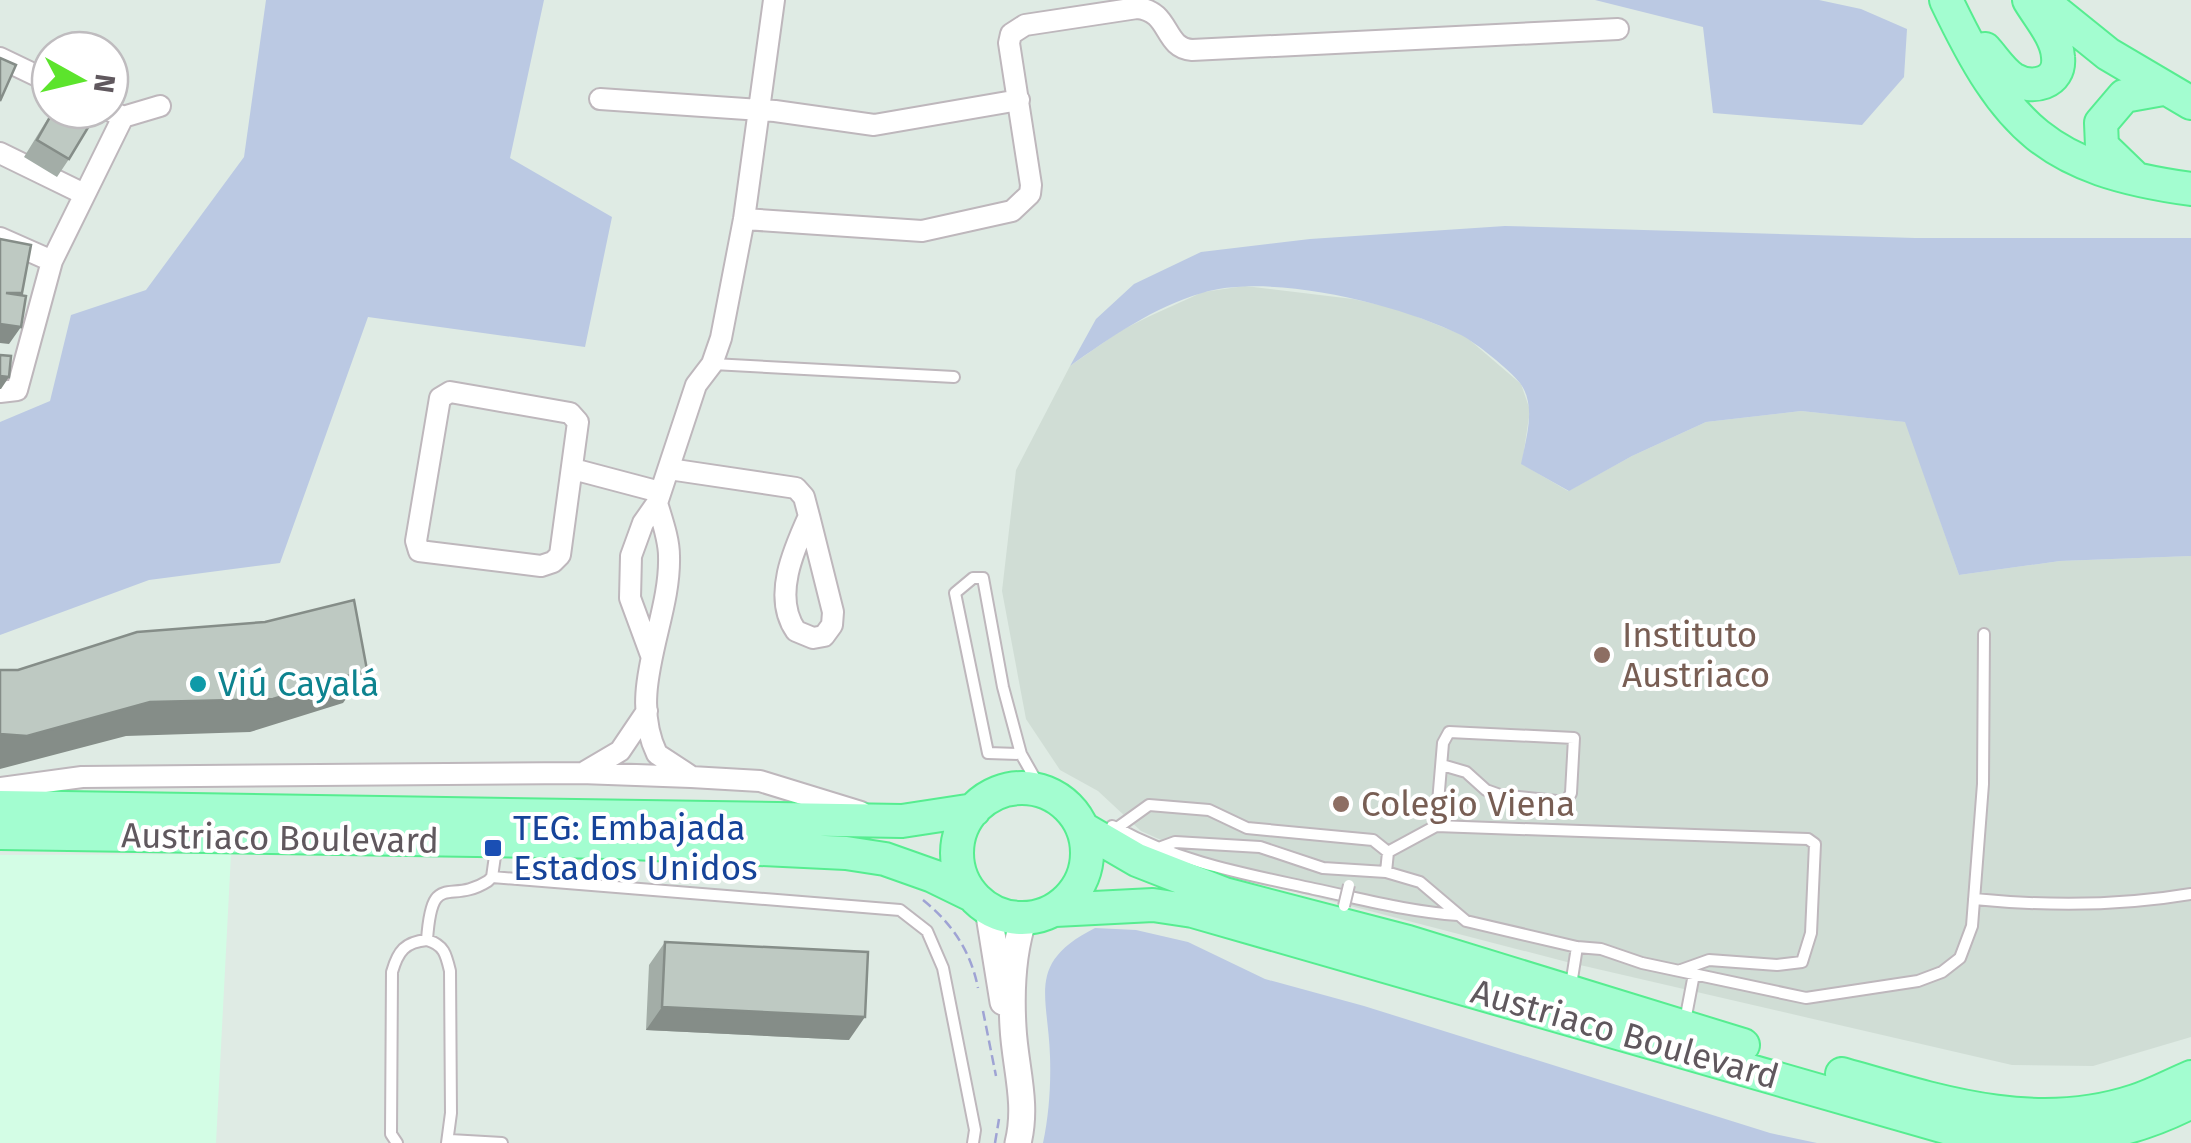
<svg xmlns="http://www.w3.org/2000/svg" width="2191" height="1143" font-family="'Fira Sans',sans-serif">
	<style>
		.commercial { fill: #d3fde5 }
		.education { fill: #d0ddd5 }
		.green { fill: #bbc9e3 }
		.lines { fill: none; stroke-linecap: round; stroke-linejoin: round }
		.service-casing { stroke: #beb7bc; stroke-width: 14 }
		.minor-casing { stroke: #beb7bc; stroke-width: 24 }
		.tertiary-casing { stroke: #beb7bc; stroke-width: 29 }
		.primary-casing { stroke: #56ed90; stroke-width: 36 }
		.path { stroke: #9fa3d4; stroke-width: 2.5; stroke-dasharray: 10 5; stroke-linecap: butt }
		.service { stroke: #fff; stroke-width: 10 }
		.minor { stroke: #fff; stroke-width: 20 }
		.tertiary { stroke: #fff; stroke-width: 25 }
		.primary { stroke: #a3fdd0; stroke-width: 32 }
		.service-bridge-casing { stroke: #beb7bc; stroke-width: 14; stroke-linecap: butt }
		.service-bridge { stroke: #fff; stroke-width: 10 }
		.wall { fill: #a3ada7 }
		.shaded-wall { fill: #858d88 }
		.building { fill: #bec9c2; stroke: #858d88; stroke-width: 2.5 }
		.education-dot { fill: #8d6e63; stroke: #fff; stroke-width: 4 }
		.culture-dot { fill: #0f9aa8; stroke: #fff; stroke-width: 4 }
		.transit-dot { fill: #1a4fb4; stroke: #fff; stroke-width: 4 }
		.labels { text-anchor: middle; stroke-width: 8; stroke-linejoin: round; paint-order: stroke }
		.education-label { font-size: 35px; fill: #785e54; stroke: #fff; text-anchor: start }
		.culture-label { font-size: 35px; fill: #0d838f; stroke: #fff; text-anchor: start }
		.transit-label { font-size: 35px; fill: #164399; stroke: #fff; text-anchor: start }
		.street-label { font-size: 35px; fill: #60585e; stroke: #fff }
	</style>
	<rect width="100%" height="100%" fill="#dfebe4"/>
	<path class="commercial" d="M231 854 216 1143H0V855Z"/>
	<path class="education" d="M1245 286 1353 299 1398 309 1465 336 1521 384 1530 410 1522 464 1568 491 1632 456 1706 422 1801 411 1906 422 1959 575 2060 561 2191 556V1037L2093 1066 2012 1065 1567 962 1293 891 1222 867 1141 831 1098 791 1060 770 1026 719 1002 591 1016 470 1070 366 1120 331 1150 316 1203 292Z"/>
	<path class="green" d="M266 0H544L510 158 612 217 585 347 368 317 280 563 149 580 0 635V422L50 401 71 315 146 290 244 157Z
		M1595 0H1819L1861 9 1907 29 1904 77 1862 125 1713 113 1703 27Z
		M1505 226 1915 238H2191V556L2060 561 1959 575 1905 422 1801 411 1706 422 1632 456 1569 491 1521 464C1526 438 1537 406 1520 383 1510 370 1475 342 1461 335 1399 304 1269 272 1202 293 1154 307 1111 337 1070 366L1096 319 1134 284 1201 252 1310 239Z
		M1095 928 1136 930 1188 942 1265 979 1364 1006 1770 1133 1817 1143H1043C1049 1115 1051 1085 1050 1056 1048 994 1026 963 1095 928Z"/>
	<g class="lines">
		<g class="service-casing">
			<path id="service" d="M713 364 954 377
				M1021 754 988 753 955 593 973 578H983L1003 687 1021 754 1042 791
				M1112 826 1117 828 1149 805 1209 810 1247 828 1373 840 1388 852
				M1436 826 1443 743 1449 732 1574 738 1571 793 1566 802 1500 795 1486 790 1466 772 1442 765
				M1117 828C1178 862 1246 874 1314 889 1362 899 1409 912 1458 915
				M1156 849 1175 842 1260 847 1323 868 1386 872 1420 882 1466 921 1577 947 1601 949 1642 963 1806 998 1918 981 1942 972 1960 958 1972 926 1983 784 1984 634
				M1386 872 1388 852 1436 826 1808 839 1815 844 1811 933 1802 962 1777 965 1709 960 1681 970
				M492 877 900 910 927 931 943 968 975 1130 973 1143
				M1974 899C2045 906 2121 906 2191 894
				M1571 985 1577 947
				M1685 1021 1694 974
				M450 1140 502 1143
				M397 1143 391 1134 392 972C398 951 405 942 427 940
				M447 1143 451 1113 450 971C446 954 444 945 427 940 432 868 449 906 488 881L492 877 495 856"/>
		</g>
		<g class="minor-casing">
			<path id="minor" d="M0 58 50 82
				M600 99 775 111 874 125 1019 100
				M109 110 123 117 160 106
				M0 153 84 194
				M744 219 922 231 1012 211 1030 194 1031 185 1009 43 1011 34 1025 25 1137 8C1171 11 1163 48 1192 50L1618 29
				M0 238 52 261
				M0 392 17 390 52 261 123 117
				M450 392 570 413 578 422 560 555 553 562 541 566 419 551 416 541 440 398Z
				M573 469 660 492
				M669 469 796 488 804 497 809 516
				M657 503C662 520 669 539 669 556 671 621 626 690 657 754L689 775
				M809 516 833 612 832 625 824 636 813 638 796 631C772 597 794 549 809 516Z
				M651 655 630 598 631 556 643 523 657 503 696 385 712 364 721 338 744 219 774 0
				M586 771 620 751 647 711
				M0 788 82 777 581 773 691 777 760 781 861 812"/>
		</g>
		<g class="tertiary-casing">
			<path id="tertiary" d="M988 909 1003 1002
				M1018 1143C1028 1103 1015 1067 1013 1027 1011 993 1013 951 1024 918"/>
		</g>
		<g class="primary-casing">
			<path id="primary" d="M1946 0C2007 128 2047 169 2191 189
				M2041 0 2108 54 2191 103
				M1985 49C1994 59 2002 72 2013 79 2032 90 2061 84 2058 57 2057 37 2039 17 2029 0
				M2132 175 2102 146 2101 123 2124 96 2163 89
				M957 853a65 65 0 1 1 130 0a65 65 0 1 1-130 0Z
				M0 807 902 821 974 810
				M1082 828 1137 860 1224 894 1408 942 1743 1045
				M0 833 611 842 846 853 885 859 933 876 972 895
				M1055 910 1153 905 1193 911 1973 1135C2054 1143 2117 1140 2191 1102
				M1842 1074C1939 1102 2035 1134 2135 1101 2154 1095 2172 1085 2191 1077"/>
		</g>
		<path class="path" d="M923 900C952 923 971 952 978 988
			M983 1011 996 1076
			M995 1143 999 1119"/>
		<use href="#service" class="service"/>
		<use href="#minor" class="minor"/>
		<use href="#tertiary" class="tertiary"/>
		<use href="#primary" class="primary"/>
		<g class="service-bridge-casing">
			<path id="service-bridge" d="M1344 906 1349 885"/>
		</g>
		<use href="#service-bridge" class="service-bridge"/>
	</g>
	<path class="wall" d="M53 110H84L69 159 57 177 24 157Z
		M665 942 849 1040 646 1030 649 965Z"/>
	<path class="shaded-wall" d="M0 324 21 327 9 344 0 343Z
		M0 376 9 377 1 389H0Z
		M367 670 343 703 250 732 126 736 0 769V734L150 702Z
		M662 1007 865 1017 849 1040 646 1030Z"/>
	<path class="building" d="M0 58 16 65 0 101Z
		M54 110H84L95 116 69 159 37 140Z
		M0 239 31 245 22 293H6L26 296 21 327 0 324Z
		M0 355 11 356 9 377 0 376Z
		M354 600 367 670 273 699 150 702 27 736 0 734V670H18L137 632 265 622Z
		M665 942 868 952 865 1017 662 1007Z"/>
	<g class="education-dot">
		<circle cx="1602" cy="655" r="10"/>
		<circle cx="1341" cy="804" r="10"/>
	</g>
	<circle class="culture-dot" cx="198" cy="684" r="10"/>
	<rect class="transit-dot" x="483" y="838" width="20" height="20" rx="5"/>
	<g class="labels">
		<g class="education-label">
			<text x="1622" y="647">Instituto<tspan x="1622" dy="40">Austriaco</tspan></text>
			<text x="1361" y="816">Colegio Viena</text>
		</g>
		<g class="culture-label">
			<text x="218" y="696">Viú Cayalá</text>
		</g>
		<g class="transit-label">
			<text x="513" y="840">TEG: Embajada<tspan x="513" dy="40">Estados Unidos</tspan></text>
		</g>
		<g class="street-label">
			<text transform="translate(280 838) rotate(1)" y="12">Austriaco Boulevard</text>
			<text transform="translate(1625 1034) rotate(16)" y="12">Austriaco Boulevard</text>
		</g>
	</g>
	<g transform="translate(80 80) rotate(98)"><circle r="48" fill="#ffffff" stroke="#bfbcbf" stroke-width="2.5"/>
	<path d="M0-8L18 38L0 25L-18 38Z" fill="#5ce42c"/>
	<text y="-15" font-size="28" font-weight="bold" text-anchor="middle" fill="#60585e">N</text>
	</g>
</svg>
